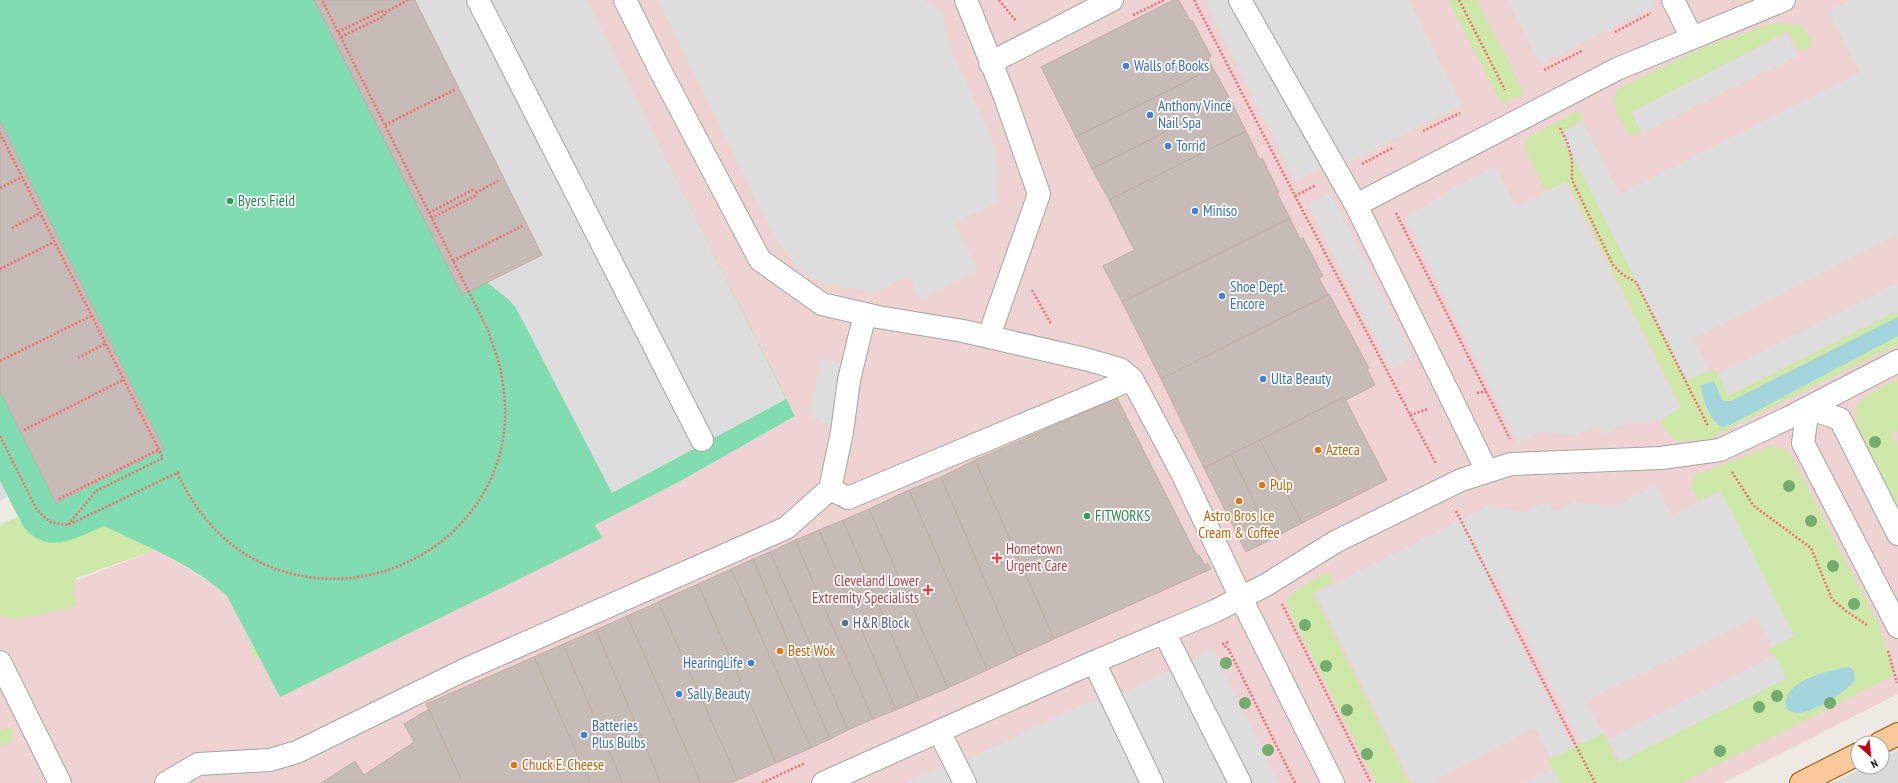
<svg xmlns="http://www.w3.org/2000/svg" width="1898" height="783" font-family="'PT Sans Narrow',sans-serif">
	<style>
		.residential { fill: #dbdada }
		.commercial { fill: #efd2d4 }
		.grass { fill: #cee8a9 }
		.pitch { fill: #81ddb1 }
		.parking { fill: #ddd }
		.water { fill: #a4d4dc }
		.building { fill: #c6bbb6; stroke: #c0afa6 }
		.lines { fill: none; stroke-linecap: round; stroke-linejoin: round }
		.minor-casing { stroke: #a4a4a4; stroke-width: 24 }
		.major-casing { stroke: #955602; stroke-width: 24 }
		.path { stroke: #f86b6a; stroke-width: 2.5; stroke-dasharray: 2 2; stroke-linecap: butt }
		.minor { stroke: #fff; stroke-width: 22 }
		.major { stroke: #fbc89c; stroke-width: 22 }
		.tree { fill: #73ac6d }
		.shop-dot { fill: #3f7fe0; stroke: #fff; stroke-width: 1.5 }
		.leisure-dot { fill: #2e9e5b; stroke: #fff; stroke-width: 1.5 }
		.food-dot { fill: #e8710a; stroke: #fff; stroke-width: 1.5 }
		.health-dot { fill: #e0444e; stroke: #fff; stroke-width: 1.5 }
		.service-dot { fill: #5c6f8a; stroke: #fff; stroke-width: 1.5 }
		.labels { text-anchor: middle; stroke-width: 3.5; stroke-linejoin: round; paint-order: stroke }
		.shop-label { font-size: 15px; fill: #366cbe; stroke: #fff; text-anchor: start }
		.leisure-label { font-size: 15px; fill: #27864d; stroke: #fff; text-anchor: start }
		.food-label { font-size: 15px; fill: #c56008; stroke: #fff; text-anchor: start }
		.health-label { font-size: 15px; fill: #be3a42; stroke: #fff; text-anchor: start }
		.service-label { font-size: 15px; fill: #4e5e75; stroke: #fff; text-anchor: start }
	</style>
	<rect width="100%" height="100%" fill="#eee9e3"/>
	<path class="residential" d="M1898 750V783H1833L1865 767H1882V758Z"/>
	<path class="commercial" d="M586 0H1898V694L1723 783H0V582L42 594 155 550 182 565 216 586 227 596 280 697 601 538 595 525 677 483 795 416Z"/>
	<path class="grass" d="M1448 0H1477L1519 82 1523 93 1520 96 1503 103 1500 101Z
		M1775 23C1792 23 1811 24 1811 46L1806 50H1799L1788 31 1635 110 1642 130 1635 135H1629C1623 121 1606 103 1619 88L1709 45Z
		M1575 112 1582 115V120L1565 130 1635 272 1707 371H1718L1723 380 1898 310V344L1707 440 1676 441C1654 421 1660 420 1681 407L1567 182C1559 185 1552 192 1543 187L1525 147 1527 138Z
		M1898 380V430L1891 434 1898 448V508L1856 422C1856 418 1855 413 1856 409 1862 393 1884 386 1898 380Z
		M1774 445 1790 453 1804 481 1878 622 1895 675 1681 783H1560L1547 759 1603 732 1617 761 1783 677 1768 649 1793 634 1719 492 1699 500C1692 491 1690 485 1694 474L1706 471Z
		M18 517 23 526 106 517 602 538 271 660 254 657 250 650 256 643C247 628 239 610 228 596 214 579 175 561 155 550L76 578 73 595 78 606 18 619 0 616V524Z
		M1325 573 1331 576 1332 582 1313 593 1409 783H1376L1293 618 1286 600 1301 587Z
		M11 727C16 737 12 742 3 747L0 741V731Z"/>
	<path class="pitch" d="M0 0H586L795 416 677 483 595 525 602 538 280 697 227 596C192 564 146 546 104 526 75 538 47 557 23 526L0 481Z"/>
	<path class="parking" d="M415 0H587L786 399 612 493 516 308 508 299 487 282 542 255Z
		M658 0H923L944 13 947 37 952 52 984 121 994 145 999 169 998 202 954 223 978 270 920 299 909 276 874 293 825 283 813 278 798 268 774 236Z
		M1212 0H1409L1462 105 1349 162 1318 170 1295 181 1206 3Z
		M1508 0H1652L1655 6 1540 64Z
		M1850 0H1898V234L1693 339 1709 370 1687 381 1561 133 1583 122 1620 194 1860 73 1828 11Z
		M1786 34 1797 56 1642 133 1631 112Z
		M1495 166 1516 207 1565 182 1680 409 1658 420 1624 424 1603 435 1598 425 1577 435 1540 432 1518 443 1405 217 1424 207 1452 188Z
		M1330 193 1413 357 1391 369 1308 204Z
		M1898 283V311L1728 396 1717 374Z
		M821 359 841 363 831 426 809 415Z
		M0 481 8 497 0 501Z
		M1656 485 1672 516 1721 491 1794 636 1773 647 1757 617 1586 701 1603 733 1582 744 1496 576 1488 581 1573 748 1551 759 1535 728 1438 778 1440 783H1412L1316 593 1488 506 1526 512 1548 501 1554 512 1575 501 1613 507Z
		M1212 649 1279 783H907L936 769 967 760 1087 702 1119 696Z
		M1775 655 1787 678 1620 762 1608 739Z
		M1553 769 1560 783H1524Z"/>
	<path class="water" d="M1898 317V336L1730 425 1722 427C1711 422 1701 397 1701 385L1714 381 1723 401H1731Z
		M1849 667 1854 671 1855 681C1845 692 1803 722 1788 710 1785 707 1785 703 1786 699 1793 678 1831 670 1849 667Z"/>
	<path class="building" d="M314 0H415L542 255 462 295Z
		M1173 0H1179L1190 21 1192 20 1211 56 1208 58 1213 68 1076 137 1041 67Z
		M1213 68 1230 99 1092 169 1076 137Z
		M1230 99 1246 131 1109 200 1092 169Z
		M0 121 164 449 56 503 0 391Z
		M1246 131 1260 160 1262 158 1279 192 1277 193 1290 218 1122 302 1103 266 1134 250 1109 200Z
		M1290 218 1300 239 1303 238 1323 276 1319 278 1328 295 1161 379 1122 302Z
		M1329 294 1369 368 1367 369 1375 385 1346 400 1344 397 1204 468 1161 379Z
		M1344 397 1387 480 1302 523 1260 440Z
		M1117 398 1197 556 1199 555 1205 565 1208 563 1211 569 1054 639 975 460Z
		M1260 440 1302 523 1272 539 1231 454Z
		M1231 454 1272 539 1246 552 1204 468Z
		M975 460 1054 639 1017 656 941 477Z
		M941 477 1017 656 987 670 909 490Z
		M909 490 987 670 948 688 869 509Z
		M869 509 948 688 919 700 843 520Z
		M843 520 919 700 896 710 819 530Z
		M819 530 896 710 873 719 795 540Z
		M795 540 873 719 848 730 770 552Z
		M770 552 848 730 830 739 753 559Z
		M753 559 830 739 811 748 731 569Z
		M731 569 811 748 776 763 698 584Z
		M698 584 776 763 738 780 658 602Z
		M658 602 738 780 731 783H701L627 616Z
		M627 616 701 783H661L596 630Z
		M596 630 661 783H623L563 644Z
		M563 644 623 783H590L534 657Z
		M534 657 590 783H463L426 704Z
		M429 709 463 783H321L355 761 364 775 414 742 404 724Z"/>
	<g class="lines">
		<g class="minor-casing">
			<path id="minor" d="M478 0 702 440
				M625 0 661 72 760 260 822 304 878 317 963 331 1085 359 1120 369 1132 379 1182 473 1241 598 1333 783
				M966 0 1005 97 1039 194 989 336
				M1240 0 1356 205
				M1673 0 1692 38
				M990 63 1112 0
				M1487 471 1356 205 1617 69 1784 0
				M830 489 848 498 1132 379
				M1898 534 1840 419 1808 408 1803 443 1898 627
				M1164 632 1240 783
				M0 662 60 783
				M1094 662 1152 783
				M939 731 965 783
				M166 783 198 764 270 760 297 752 464 670 786 528 830 489 842 432 849 380 865 314
				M823 783 1094 662 1215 611 1266 585 1335 542 1461 480 1511 464 1661 458 1720 450 1788 418 1898 361"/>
		</g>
		<g class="major-casing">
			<path id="major" d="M1880 743 1898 734
				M1801 783 1858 754"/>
		</g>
		<path class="path" d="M999 0 1016 21
			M1194 0 1295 196 1436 464
			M1459 0 1505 90
			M1133 15 1164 0
			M338 32 381 11 386 12 408 0
			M1615 32 1651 13
			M341 37 384 16 386 12
			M1544 70 1582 51
			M385 125 456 89
			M1560 128 1568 144 1572 160V180L1613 265 1623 275 1636 282 1708 426
			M1423 131 1460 113
			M0 133 163 458 96 491 68 525
			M1362 164 1392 148
			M0 188 22 177
			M1295 196 1316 185
			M429 213 472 190 477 192
			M1396 213 1510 439
			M431 218 475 196 477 192 500 180
			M12 228 40 213
			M453 261 524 225
			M0 269 54 242
			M1032 290 1051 324
			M78 358 105 344
			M0 361 91 316
			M1477 393 1486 391
			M1410 415 1428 409
			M24 430 123 380
			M0 436 37 510 50 522 68 525 181 471
			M1732 472 1754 506 1811 548 1832 599 1846 611 1867 625
			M177 473C198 515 225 549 271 567 369 606 485 545 503 439 507 415 505 388 499 364 496 352 491 341 488 330L322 0
			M59 499 158 450
			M1456 511 1595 783
			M1282 604 1371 783
			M1228 642 1223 644 1229 650 1295 783
			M1888 651 1897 683
			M762 783 805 763"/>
		<use href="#minor" class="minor"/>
		<use href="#major" class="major"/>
	</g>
	<g class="tree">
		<circle cx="1875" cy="442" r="6"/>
		<circle cx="1789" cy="486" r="6"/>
		<circle cx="1811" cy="521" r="6"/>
		<circle cx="1833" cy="566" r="6"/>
		<circle cx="1854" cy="604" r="6"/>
		<circle cx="1305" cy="625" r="6"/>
		<circle cx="1226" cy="663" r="6"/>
		<circle cx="1326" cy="666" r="6"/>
		<circle cx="1777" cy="696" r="6"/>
		<circle cx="1245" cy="703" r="6"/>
		<circle cx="1830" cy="703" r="6"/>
		<circle cx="1759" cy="707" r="6"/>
		<circle cx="1347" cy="710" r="6"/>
		<circle cx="1268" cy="750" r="6"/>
		<circle cx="1720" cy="751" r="6"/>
		<circle cx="1367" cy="754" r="6"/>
	</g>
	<g class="shop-dot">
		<circle cx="1126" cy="66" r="4"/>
		<circle cx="1150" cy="115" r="4"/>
		<circle cx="1168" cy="146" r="4"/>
		<circle cx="1195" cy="211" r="4"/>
		<circle cx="1222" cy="296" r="4"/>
		<circle cx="1263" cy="379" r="4"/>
		<circle cx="751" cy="663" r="4"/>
		<circle cx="679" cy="694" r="4"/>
		<circle cx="584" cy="735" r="4"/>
	</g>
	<g class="leisure-dot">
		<circle cx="230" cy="201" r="4"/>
		<circle cx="1087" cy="516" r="4"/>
	</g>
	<g class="food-dot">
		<circle cx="1318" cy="450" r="4"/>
		<circle cx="1262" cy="485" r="4"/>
		<circle cx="1239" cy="501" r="4"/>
		<circle cx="780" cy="651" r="4"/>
		<circle cx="514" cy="765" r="4"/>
	</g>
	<g class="health-dot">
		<path d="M995 552h4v4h4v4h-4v4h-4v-4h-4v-4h4z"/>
		<path d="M926 584h4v4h4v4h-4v4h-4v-4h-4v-4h4z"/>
	</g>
	<circle class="service-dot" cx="845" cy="623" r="4"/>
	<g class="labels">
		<g class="shop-label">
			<text x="1134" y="71">Walls of Books</text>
			<text x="1158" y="111">Anthony Vincé<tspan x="1158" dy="17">Nail Spa</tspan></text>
			<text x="1176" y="151">Torrid</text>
			<text x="1203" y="216">Miniso</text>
			<text x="1230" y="292">Shoe Dept.<tspan x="1230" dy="17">Encore</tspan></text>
			<text x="1271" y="384">Ulta Beauty</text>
			<text x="743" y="668" text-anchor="end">HearingLife</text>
			<text x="687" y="699">Sally Beauty</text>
			<text x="592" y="731">Batteries<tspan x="592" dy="17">Plus Bulbs</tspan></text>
		</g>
		<g class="leisure-label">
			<text x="238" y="206">Byers Field</text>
			<text x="1095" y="521">FITWORKS</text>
		</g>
		<g class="food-label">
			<text x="1326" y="455">Azteca</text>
			<text x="1270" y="490">Pulp</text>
			<text x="1239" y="521" text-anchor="middle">Astro Bros Ice<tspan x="1239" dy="17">Cream &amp; Coffee</tspan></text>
			<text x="788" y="656">Best Wok</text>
			<text x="522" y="770">Chuck E. Cheese</text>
		</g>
		<g class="health-label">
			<text x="1006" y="554">Hometown<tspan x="1006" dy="17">Urgent Care</tspan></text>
			<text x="919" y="586" text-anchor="end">Cleveland Lower<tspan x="919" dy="17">Extremity Specialists</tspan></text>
		</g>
		<g class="service-label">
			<text x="853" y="628">H&amp;R Block</text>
		</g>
	</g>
	<g transform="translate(1870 755) rotate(153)"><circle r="19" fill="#ffffff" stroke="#a5a5a5"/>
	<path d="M0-3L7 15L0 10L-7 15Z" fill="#c80215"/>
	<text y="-6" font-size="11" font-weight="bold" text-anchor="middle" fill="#1d1d1d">N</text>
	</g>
</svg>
